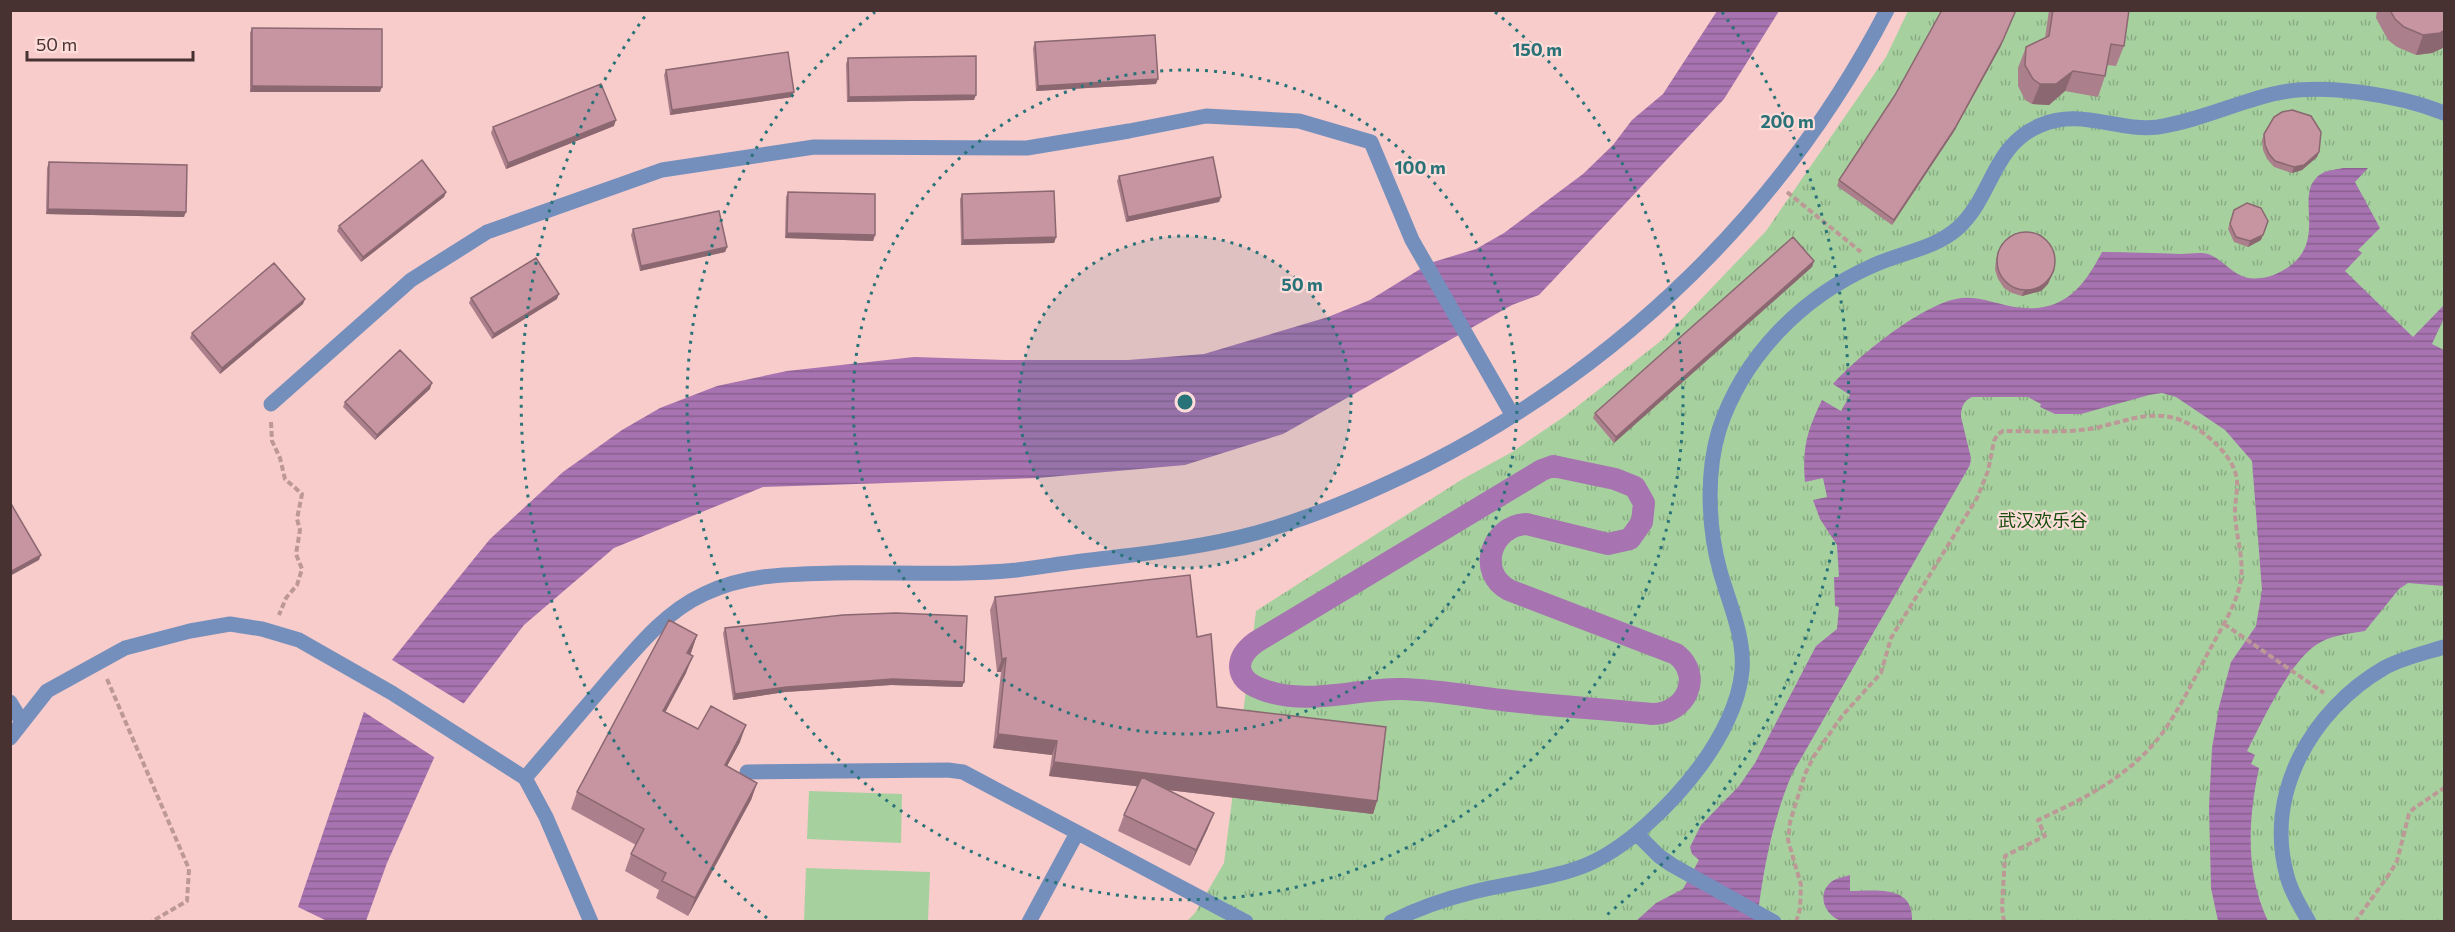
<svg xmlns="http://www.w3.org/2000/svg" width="2455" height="932" font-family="Commissioner,'Noto Sans SC',sans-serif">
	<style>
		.park { fill: url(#park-tufts) }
		.pitch { fill: #a6d19f }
		.water { fill: url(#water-rules) }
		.pier { fill: #f8ccca }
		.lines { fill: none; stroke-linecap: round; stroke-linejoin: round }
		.canal { stroke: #a773b0; stroke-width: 22 }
		.path { stroke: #bc9896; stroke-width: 4; stroke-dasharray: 6 3; stroke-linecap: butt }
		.minor { stroke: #758fbd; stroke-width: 15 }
		.wall { fill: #ab7f8b }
		.shaded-wall { fill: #8b6871 }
		.building { fill: #c794a2; stroke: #8b6871; stroke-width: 1.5 }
		.ring { fill: none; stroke: #297378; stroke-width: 3; stroke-dasharray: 3 6 }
		.labels { text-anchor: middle; stroke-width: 4.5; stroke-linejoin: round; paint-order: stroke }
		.park-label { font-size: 18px; fill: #154c0c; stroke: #fedcda }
		.centre { fill: #297378; stroke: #fedcda; stroke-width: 3 }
		.ring-label { font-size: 18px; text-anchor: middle; font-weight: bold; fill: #297378; stroke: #fedcda; stroke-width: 4.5; stroke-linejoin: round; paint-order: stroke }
	</style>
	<defs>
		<pattern id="park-tufts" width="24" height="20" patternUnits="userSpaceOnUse" patternTransform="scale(1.5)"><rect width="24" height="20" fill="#a6d19f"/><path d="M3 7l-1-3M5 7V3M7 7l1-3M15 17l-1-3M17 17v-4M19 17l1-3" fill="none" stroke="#89aa82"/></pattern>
		<pattern id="water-rules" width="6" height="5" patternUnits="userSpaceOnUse" patternTransform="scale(1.5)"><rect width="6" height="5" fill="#a773b0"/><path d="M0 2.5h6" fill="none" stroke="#8a5f90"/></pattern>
	</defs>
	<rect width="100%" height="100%" fill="#f8ccca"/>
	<path class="park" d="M1908 11H2444V921L1186 922 1195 913 1224 863 1256 611 1461 480 1512 452 1565 416 1662 340 1766 231 1886 57Z"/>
	<path class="pitch" d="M809 791 902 794 901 843 807 839Z
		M806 868 930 872 928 921H804Z"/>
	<path class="water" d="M1717 11H1779L1724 99 1539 295 1512 305 1283 434 1185 465 1038 478 763 487 614 548 524 625 451 720 387 863 366 921H327L298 907 374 682 490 539 563 472 622 430 660 408 717 386 787 371 914 357 1005 360H1128L1204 354 1328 317 1370 300 1430 263 1476 249 1504 233 1583 174 1613 145 1632 120 1663 94Z
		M2343 168H2368L2355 182 2380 228 2358 250 2362 253 2345 271 2413 337 2444 305V318L2432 344 2444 350V586L2408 583 2399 589 2365 631C2348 634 2330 635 2316 645 2289 663 2262 722 2247 751L2255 755 2251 764 2259 768C2248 820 2245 872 2268 921H2218L2211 888 2209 807 2212 748 2219 707 2231 662 2256 626 2262 590 2252 461 2225 430 2176 397 2162 393 2149 395 2081 414H2055L2040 407 2041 404 2028 397H1972C1963 401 1961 408 1961 417L1971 458 1970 465 1792 774C1772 821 1763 871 1757 921L1635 922 1656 903 1683 889 1699 860 1692 854 1690 847 1701 825 1739 786 1755 763 1816 646 1837 629 1839 607 1835 606 1834 577H1839L1837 545 1820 519 1813 500 1827 497 1823 478 1805 482C1802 447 1807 431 1822 400L1841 411 1850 395 1833 384C1857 357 1920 306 1956 299 1972 295 1989 301 2005 305 2056 317 2080 295 2102 252 2128 252 2155 253 2181 254 2189 254 2200 252 2208 254 2226 260 2235 282 2261 278 2271 277 2279 273 2287 268 2328 241 2295 198 2317 177 2324 170 2334 170 2343 168Z
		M1850 875V891C1875 891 1914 884 1912 921H1841C1825 915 1816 895 1831 882 1836 878 1844 877 1850 875Z"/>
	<path class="pier" d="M389 658 466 705 453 722 437 759 361 710 371 681Z"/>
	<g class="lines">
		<path class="canal" d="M1553 466 1615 479 1635 487 1644 503 1642 522 1630 539 1608 544 1526 524C1491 526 1476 572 1509 590L1676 654C1704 676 1686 714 1652 714 1602 709 1552 706 1502 700 1468 696 1436 690 1402 689 1357 688 1305 707 1261 689 1234 679 1234 658 1256 642L1542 470Z"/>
		<path class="path" d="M1787 192 1861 252
			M271 422 272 441 280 458 285 479 302 494 297 519 300 530 296 554 302 569 297 585 286 598 279 615
			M2224 624 2324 693
			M107 679 189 869 187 901 151 922
			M1796 922 1800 909 1801 885 1788 840 1790 822 1805 774 1814 756 1842 716 1881 673 1891 638 1977 498 1988 471 1994 441 1998 434 2003 431C2031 431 2061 433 2089 429 2120 424 2147 409 2178 419 2200 427 2230 451 2236 475 2239 486 2235 499 2235 511 2235 533 2244 557 2241 579 2237 605 2220 630 2208 653 2195 677 2183 702 2168 725 2136 773 2088 797 2038 820L2045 836 2005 856 2002 907 2004 922
			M2355 922 2390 873 2397 861 2409 814 2413 809 2444 788"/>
		<path class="minor" d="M271 404 411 280 487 232 662 170 814 147 1027 148 1129 131 1206 116 1299 121 1371 142 1412 240 1513 416
			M10 702 22 722
			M10 738 47 691 125 648 190 631 230 624 262 629 299 640 392 693 525 778 546 817 591 922
			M747 772 948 770 963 772 1246 922
			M525 778C552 746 579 715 606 683 635 650 663 613 704 594 745 574 789 574 834 573 895 572 957 576 1017 570 1048 566 1078 561 1108 558 1158 552 1208 546 1256 533 1315 517 1371 492 1426 465 1623 365 1785 207 1887 10
			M1637 834 1659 856 1672 865 1774 922
			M1029 922 1077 833
			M1391 922C1416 909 1445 899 1473 892 1508 883 1546 880 1581 867 1625 851 1673 803 1701 765 1720 739 1739 704 1742 671 1745 637 1729 603 1720 571 1708 527 1706 473 1719 430 1743 356 1802 297 1872 266 1901 252 1933 250 1958 228 1993 196 1992 145 2041 125 2081 108 2118 132 2158 127 2198 121 2235 103 2273 94 2321 82 2399 95 2444 113
			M2309 922C2301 907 2291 893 2287 876 2264 793 2312 710 2384 668 2402 658 2425 653 2444 647"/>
	</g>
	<path class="wall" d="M2049 10H2129L2124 46 2116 66 2107 65 2105 76 2098 97 2065 91 2049 105 2032 104 2025 100 2018 86V68L2026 47 2045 38Z
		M2377 10H2445V47L2432 53 2416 55 2397 47 2388 40 2376 18Z
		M252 28 380 92H250V33Z
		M1035 42 1156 84 1036 91 1033 48Z
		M2001 46 1953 133 1892 225 1837 186 1839 180Z
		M848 58 974 100 847 102 846 64Z
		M666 70 792 97 670 115 664 75Z
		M614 126 506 169 491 133 493 127Z
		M2264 134 2319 152 2317 157 2302 170 2292 173 2274 167 2267 159 2263 150 2262 140Z
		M49 162 184 217 46 214 47 168Z
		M1119 176 1221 197 1219 202 1126 222 1117 181Z
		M446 192 444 197 361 262 337 231 339 226Z
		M788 192 875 235 873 241 785 238 786 197Z
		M962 194 1056 237 1054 243 961 245 960 199Z
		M2234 210 2261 240 2248 247 2234 242 2228 229Z
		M633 229 727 247 725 252 640 271 631 235Z
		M2002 245 2048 284 2041 291 2022 296 2012 293 2004 288 1998 279 1995 270 1996 259Z
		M1814 261 1812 267 1614 443 1593 418 1595 413Z
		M471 298 557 299 492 339 469 303Z
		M303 304 220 374 190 338 192 333Z
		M430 389 375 440 343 407 345 402Z
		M995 597 1197 637 1217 707 1377 801 1373 814 1168 790 1208 828 1190 866 1118 831 1124 815 1138 786 1049 776 1052 755 993 748 1001 672H997L990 610Z
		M725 628 964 682 962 687 891 685 785 692 733 700 723 633Z
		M697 635 690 655 686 673 665 712 698 729 740 742 727 766 757 783 751 800 688 916 656 898 659 890 625 871 631 854 636 845 571 809 577 792Z"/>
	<path class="shaded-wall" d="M2016 10 2001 46 1953 133 1892 225 1894 220Z
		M2445 30V47L2432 53 2416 55 2423 35Z
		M2073 71 2065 91 2049 105 2032 104 2040 84Z
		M1158 79 1156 84 1036 91 1038 86Z
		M252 86 382 87 380 92H250Z
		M794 92 792 97 670 115 672 110Z
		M976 95 974 100 847 102 849 97Z
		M616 120 614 126 506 169 508 163Z
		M2319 152 2317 157 2302 170 2292 173 2294 167Z
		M446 192 444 197 361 262 363 257Z
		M1221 197 1219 202 1126 222 1128 217Z
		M48 209 186 212 184 217 46 214Z
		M787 233 875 235 873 241 785 238Z
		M2263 235 2261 240 2248 247 2250 241Z
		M1056 237 1054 243 961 245 963 240Z
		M727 247 725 252 640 271 641 266Z
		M1814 261 1812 267 1614 443 1616 437Z
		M2055 269 2048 284 2041 291 2022 296 2024 291Z
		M559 294 557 299 492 339 494 334Z
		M305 299 303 304 220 374 222 368Z
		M432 383 430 389 375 440 377 435Z
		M41 555 39 560 10 576V572Z
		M697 635 691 653 681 671 687 653Z
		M693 656 686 673 657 728 663 711Z
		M1006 658 1001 672H997L1002 659Z
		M893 679 964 682 962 687 891 685 785 692 733 700 735 694 787 687Z
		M746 725 740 742 718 783 725 765Z
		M998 734 1057 741 1052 755 993 748Z
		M1054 762 1377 801 1373 814 1049 776Z
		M757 783 751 800 688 916 695 898Z
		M1214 813 1208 828 1190 866 1196 850Z"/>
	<path class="building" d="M1942 10H2016L2003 40 1955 128 1894 220 1839 180 1895 95Z
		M2053 10H2129L2124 46 2111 44 2105 76 2073 71 2056 84H2040L2033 79 2025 65 2026 47 2049 36Z
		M2390 10H2445V30L2440 33 2423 35 2404 27 2395 19Z
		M252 28 382 29V87L252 86Z
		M1155 35 1158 79 1038 86 1035 42Z
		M788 52 794 92 672 110 666 70Z
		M976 56V95L849 97 848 58Z
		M601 84 616 120 508 163 493 127Z
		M2292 110 2311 116 2321 132 2319 152 2304 165 2294 167 2275 161 2269 154 2265 145 2264 134 2274 117 2282 112Z
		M1213 157 1221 197 1128 217 1119 176Z
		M422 160 446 192 363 257 339 226Z
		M49 162 187 165 186 212 48 209Z
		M1054 191 1056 237 963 240 962 194Z
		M788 192 875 194V235L787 233Z
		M2247 203 2261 208 2268 221 2263 235 2250 241 2236 237 2230 224 2234 210Z
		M719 211 727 247 641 266 633 229Z
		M1997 261a29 29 0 1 1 58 0a29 29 0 1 1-58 0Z
		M1793 237 1814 261 1616 437 1595 413Z
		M536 258 559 294 494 334 471 298Z
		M274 263 305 299 222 368 192 333Z
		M400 350 432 383 377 435 345 402Z
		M10 502 41 555 10 572Z
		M1190 575 1197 637 1211 634 1217 707 1386 727 1377 801 1054 762 1057 741 998 734 1006 658 1002 659 995 597Z
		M896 613 967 616 964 682 893 679 787 687 735 694 725 628 843 615Z
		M669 620 697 635 687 653 693 656 663 711 698 729 711 706 746 725 725 765 757 783 695 898 662 881 666 873 631 854 644 829 577 792Z
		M1142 777 1214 813 1196 850 1124 815Z"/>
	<circle cx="1185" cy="402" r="166" fill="#297378" fill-opacity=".12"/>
	<g class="ring">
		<circle cx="1185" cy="402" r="166"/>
		<circle cx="1185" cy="402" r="332"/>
		<path d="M1495 12A498 498 0 1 1 875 12"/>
		<path d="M767 918A664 664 0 0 1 648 12M1722 12A664 664 0 0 1 1603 918"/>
	</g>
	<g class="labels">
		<g class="park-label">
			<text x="2043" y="527">武汉欢乐谷</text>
		</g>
	</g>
	<circle cx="1185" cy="402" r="9" class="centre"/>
	<g class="ring-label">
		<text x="1537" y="56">150 m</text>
		<text x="1787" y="128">200 m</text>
		<text x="1420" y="174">100 m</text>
		<text x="1302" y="291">50 m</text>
	</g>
	<rect width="2455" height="932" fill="none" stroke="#473231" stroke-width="24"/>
	<path d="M27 51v9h166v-9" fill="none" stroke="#473231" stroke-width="3"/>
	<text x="36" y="51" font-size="18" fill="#473231" stroke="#fedcda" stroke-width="4.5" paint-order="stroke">50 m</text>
</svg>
